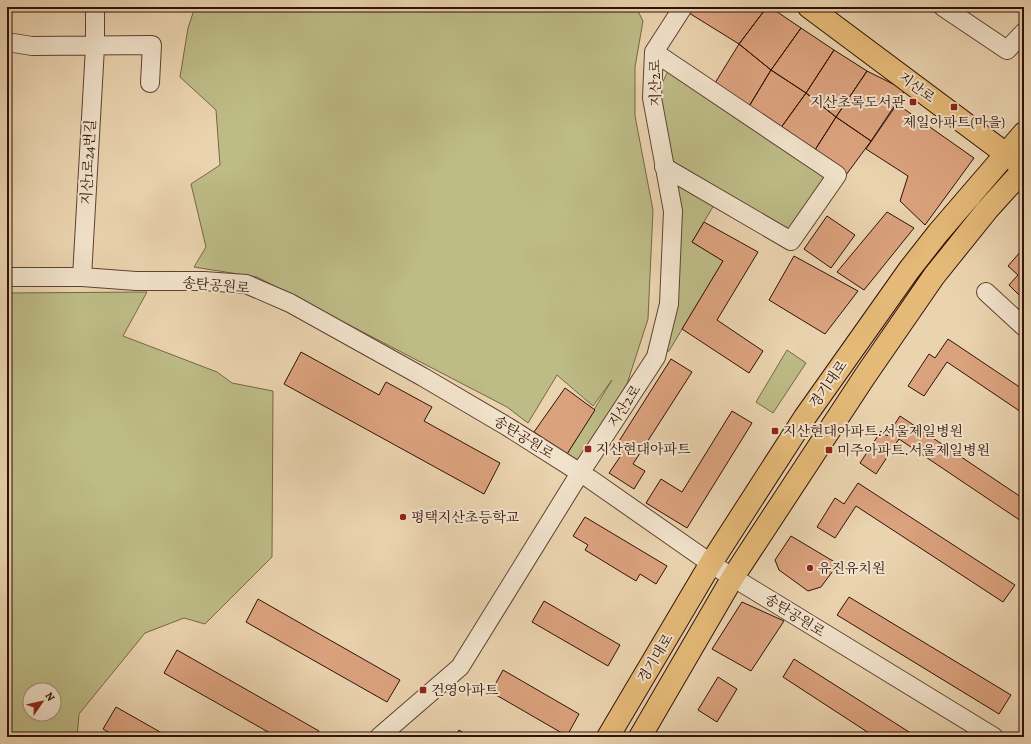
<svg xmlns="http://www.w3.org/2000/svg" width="1031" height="744" font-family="Alegreya,'Noto Serif KR',serif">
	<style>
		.green { fill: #bdbb86; stroke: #776646; fill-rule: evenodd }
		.building { fill: #dba27e; stroke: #311106 }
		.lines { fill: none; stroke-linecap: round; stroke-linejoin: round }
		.minor-casing { stroke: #5f4230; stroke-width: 20 }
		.major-casing { stroke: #311106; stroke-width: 24 }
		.minor { stroke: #f1e2cb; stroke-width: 18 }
		.major { stroke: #e5ba78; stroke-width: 22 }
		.poi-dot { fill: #8f2418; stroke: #f1e2cb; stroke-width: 1.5 }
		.labels { text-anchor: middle; stroke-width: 4; stroke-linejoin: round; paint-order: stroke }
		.street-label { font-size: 14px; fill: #311106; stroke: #f1e2cb }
		.poi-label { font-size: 14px; fill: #311106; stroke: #f1e2cb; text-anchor: start }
	</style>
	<rect width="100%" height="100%" fill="#ead3af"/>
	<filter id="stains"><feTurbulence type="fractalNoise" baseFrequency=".005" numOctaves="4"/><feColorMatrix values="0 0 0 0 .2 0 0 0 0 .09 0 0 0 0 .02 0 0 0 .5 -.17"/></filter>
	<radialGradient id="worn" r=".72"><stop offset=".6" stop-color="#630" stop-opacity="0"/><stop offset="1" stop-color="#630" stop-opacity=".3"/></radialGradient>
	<path class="green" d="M195 7H636L643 21 635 67V116L653 210 648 319 627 384 579 461 567 454 612 380 593 406 557 375 528 423 507 407 257 277 194 267 206 247 191 184 220 165 216 110 180 77 188 28Z
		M668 71 828 175 787 235 666 160 658 92Z
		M668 180 714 205 692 242 723 261 669 351 665 352Z
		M147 292 123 336 217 372 232 383 273 391 272 557 205 624 184 618 145 633 79 714 77 737H7V293ZM30 690H54V714H30Z
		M787 350 806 363 773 413 756 402Z"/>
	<path class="building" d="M693 7H767L739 44 689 13Z
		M767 7H770L801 28 771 70 739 44Z
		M801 28 834 50 806 93 771 70Z
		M739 44 771 70 748 108 715 83Z
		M834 50 867 71 836 117 806 93Z
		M771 70 806 93 780 129 748 108Z
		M867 71 905 90 871 141 836 117Z
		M806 93 836 117 813 153 780 129Z
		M897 104 974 158 925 225 900 201 908 176 866 149Z
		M836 117 871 141 846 175 813 153Z
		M887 212 914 228 864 290 837 272Z
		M827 216 855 235 831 268 804 249Z
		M704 222 758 252 717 320 763 351 749 373 682 329 723 261 692 242Z
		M1021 251 1024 254V294L1021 297 1009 285 1018 275 1008 266Z
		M794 256 858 291 825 334 769 300Z
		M1024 305V317L1018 312Z
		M948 339 1024 390V414L947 362 924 396 908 386 929 354 935 358Z
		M301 352 379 395 386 382 432 407 424 421 500 463 484 494 284 384Z
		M671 359 692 372 633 464 645 471 634 489 609 473 622 454 614 449Z
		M565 388 595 410 567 454 534 432Z
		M732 411 752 423 687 528 646 503 661 479 682 492Z
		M900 416 1024 499V523L899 439 876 474 860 463 881 431 887 436Z
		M858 483 1015 585 1003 602 856 506 835 538 817 527 835 498 844 504Z
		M585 517 667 566 656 584 640 574 636 581 585 550 588 545 573 536Z
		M791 536 838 564 821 587 808 591 779 570 775 560Z
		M849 597 1011 695 999 714 837 615Z
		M258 599 400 680 387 702 246 622Z
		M544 601 620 645 608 666 532 622Z
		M742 602 784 621 751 671 712 649Z
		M177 650 319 731 315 737H277L164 673Z
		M794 659 917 737H875L783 677Z
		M503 670 579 714 567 736 491 692Z
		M718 677 737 689 717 722 698 710Z
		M116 707 169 737H117L103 729Z
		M459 730 470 737H455Z
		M685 732 693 737H681Z"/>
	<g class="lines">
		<g class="minor-casing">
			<path id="minor" d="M943 7 1007 50 1024 32
				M7 42 32 46 152 45 150 83
				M654 52 837 175 791 241 664 167
				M7 277H82L136 281H204L246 284 290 303 423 377 508 427 590 479 716 567 994 737
				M82 277 95 47V7
				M986 292 1024 327
				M379 737 460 667 580 473 656 357 669 304 673 211 652 98 654 52 683 7"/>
		</g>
		<g class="major-casing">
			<path id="major" d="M809 7 1018 163
				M608 737 711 563 805 417 909 270 938 233 1024 133
				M640 737 733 577 865 376 934 276 987 210 1024 169"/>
		</g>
		<use href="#minor" class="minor"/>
		<use href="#major" class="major"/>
	</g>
	<g class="poi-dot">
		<rect x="909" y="98" width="8" height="8" rx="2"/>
		<rect x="950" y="103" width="8" height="8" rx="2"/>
		<rect x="771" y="427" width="8" height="8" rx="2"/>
		<rect x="584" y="445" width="8" height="8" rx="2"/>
		<rect x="825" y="446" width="8" height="8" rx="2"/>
		<circle cx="403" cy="517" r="4"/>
		<circle cx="810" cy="568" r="4"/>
		<rect x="419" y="686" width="8" height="8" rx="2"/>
	</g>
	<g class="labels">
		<g class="street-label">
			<text transform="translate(655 83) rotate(-91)" y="5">지산2로</text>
			<text transform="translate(917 87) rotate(36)" y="5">지산로</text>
			<text transform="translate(88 162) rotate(-87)" y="5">지산1로24번길</text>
			<text transform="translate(216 285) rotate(5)" y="5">송탄공원로</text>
			<text transform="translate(828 384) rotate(-55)" y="5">경기대로</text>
			<text transform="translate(624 406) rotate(-57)" y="5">지산2로</text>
			<text transform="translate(524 437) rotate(32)" y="5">송탄공원로</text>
			<text transform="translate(795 615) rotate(32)" y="5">송탄공원로</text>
			<text transform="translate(655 658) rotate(-59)" y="5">경기대로</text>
		</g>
		<g class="poi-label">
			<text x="905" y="107" text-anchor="end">지산초록도서관</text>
			<text x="954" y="127" text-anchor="middle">제일아파트(마을)</text>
			<text x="783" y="436">지산현대아파트.서울제일병원</text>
			<text x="596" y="454">지산현대아파트</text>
			<text x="837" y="455">미주아파트.서울제일병원</text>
			<text x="411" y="522">평택지산초등학교</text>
			<text x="818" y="573">유진유치원</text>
			<text x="431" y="695">건영아파트</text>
		</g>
	</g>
	<rect width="1031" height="744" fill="none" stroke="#ead3af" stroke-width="24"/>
	<rect x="8" y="8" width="1015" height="728" fill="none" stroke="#311106" stroke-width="2"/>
	<rect x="12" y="12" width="1007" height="720" fill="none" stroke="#311106"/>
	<g transform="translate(42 702) rotate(56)"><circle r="19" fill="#f1e2cb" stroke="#a48e7c"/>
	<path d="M0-3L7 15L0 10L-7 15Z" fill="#8f2418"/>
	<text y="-6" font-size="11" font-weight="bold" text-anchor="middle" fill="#311106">N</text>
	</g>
	<rect width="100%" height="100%" filter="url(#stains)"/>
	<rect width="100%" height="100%" fill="url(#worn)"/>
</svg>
